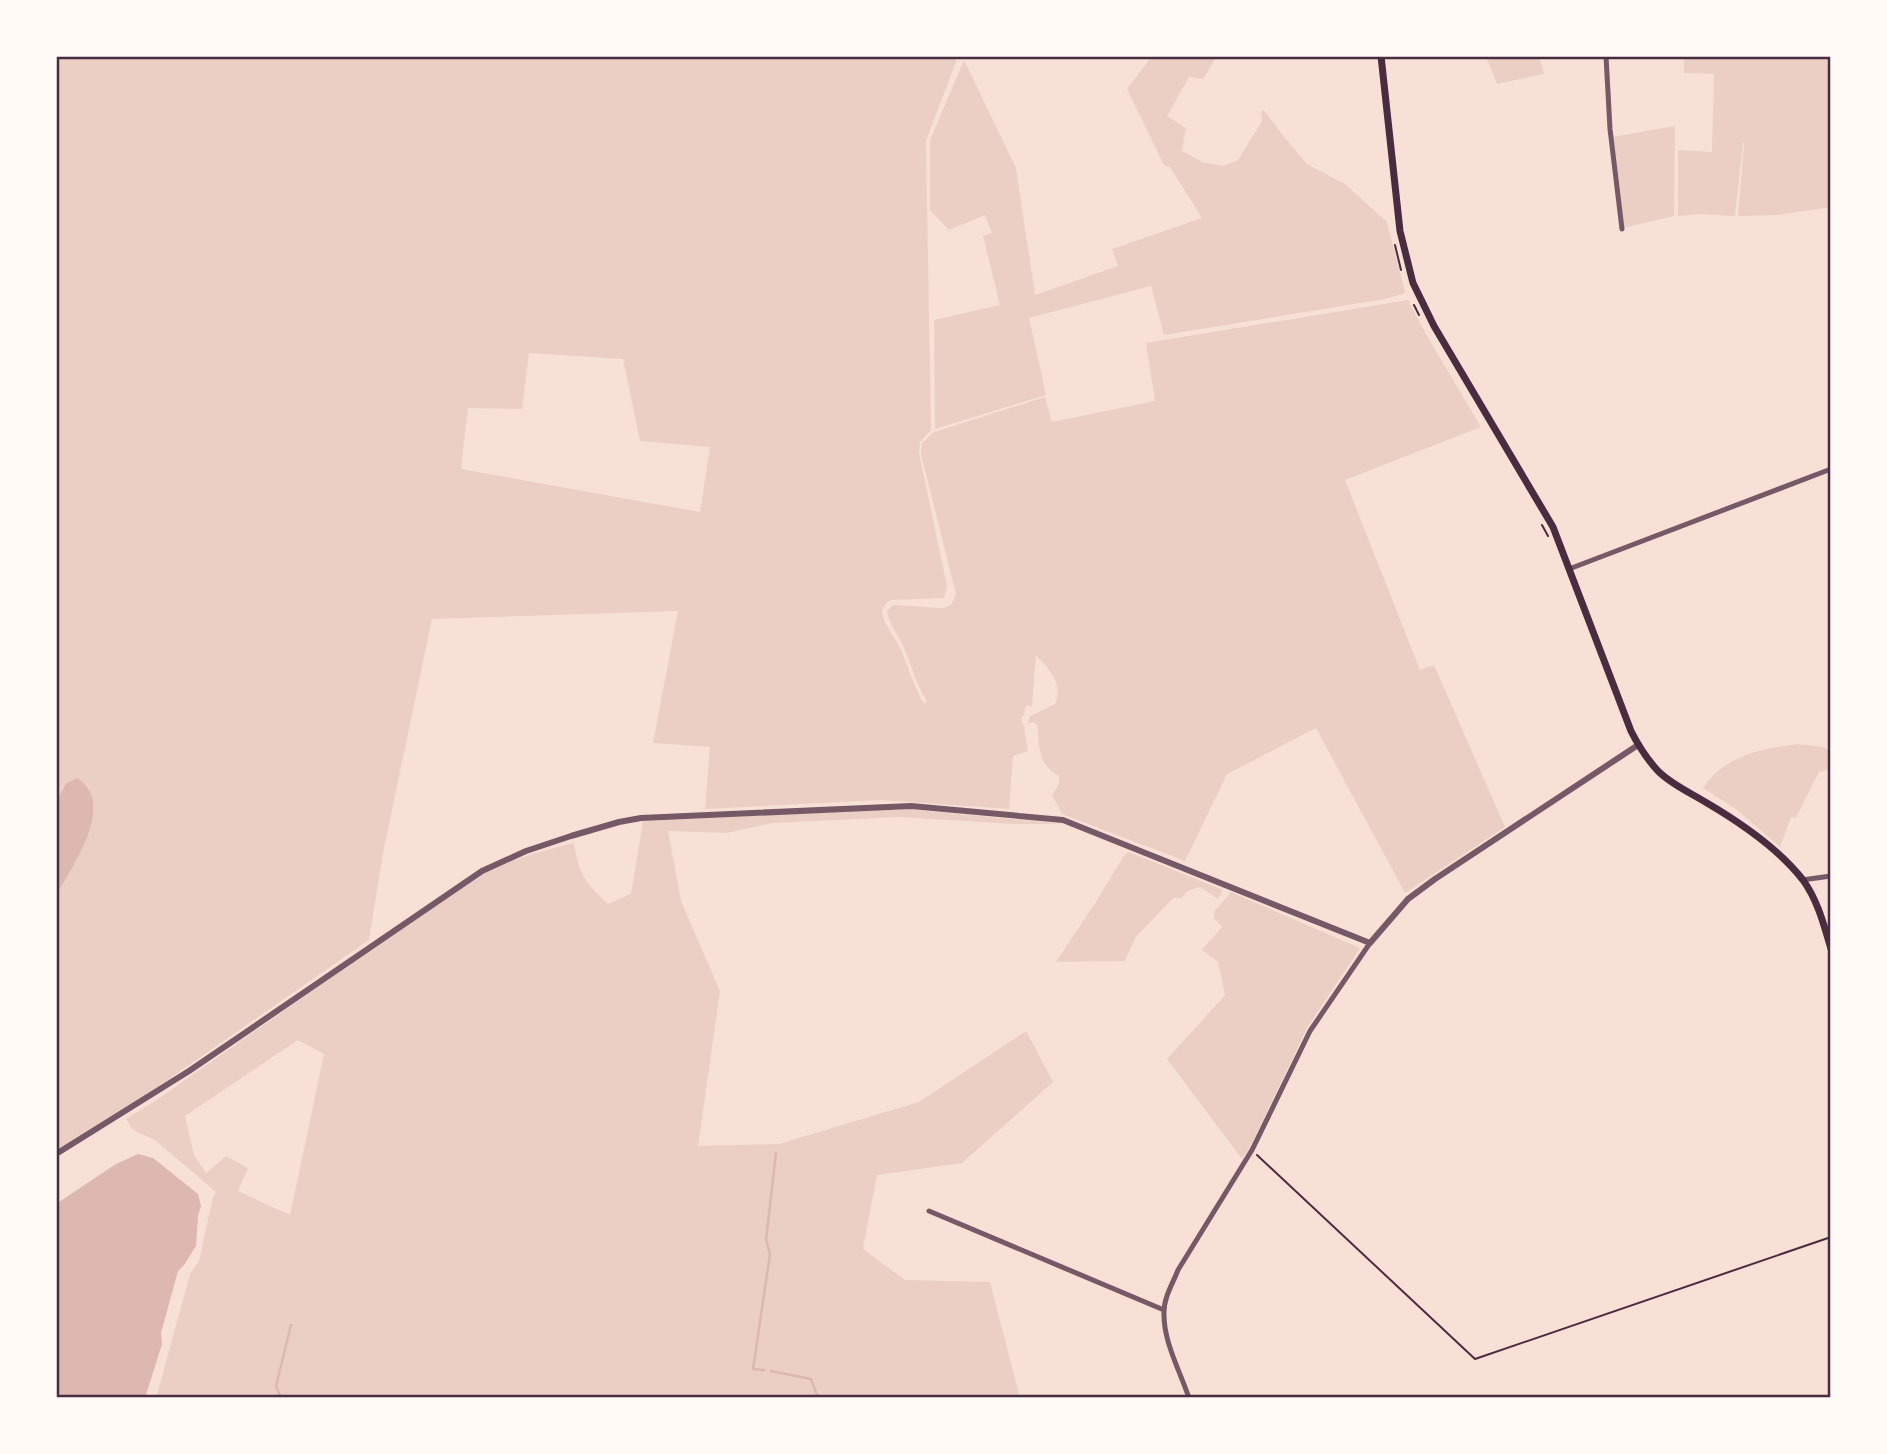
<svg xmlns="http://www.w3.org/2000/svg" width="1887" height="1454" font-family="'Crimson Pro',serif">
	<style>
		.green { fill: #ebcfc5; fill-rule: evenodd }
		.water { fill: #dcb8b0 }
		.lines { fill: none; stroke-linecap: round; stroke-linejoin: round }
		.stream { stroke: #dcb8b0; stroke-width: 2.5 }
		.path { stroke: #4a2c40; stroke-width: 2 }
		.minor { stroke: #755966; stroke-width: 5 }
		.tertiary { stroke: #755966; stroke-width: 6 }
		.secondary { stroke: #4a2c40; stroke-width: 7 }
		.neatline { fill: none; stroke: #4a2c40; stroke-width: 2.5 }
	</style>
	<rect width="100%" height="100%" fill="#f7e1d7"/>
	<path class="green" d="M56 56H958L926 141 931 430 920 442 919 453 947 586 944 598 892 600 887 602 882 610C883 624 893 634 899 646 908 665 913 685 924 704L927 701C916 685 912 666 904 648 899 635 889 625 887 611L893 605 943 608 951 605 956 594 921 454 922 443 934 432 1045 397 1052 422 1155 401 1146 343 1408 300 1427 336 1481 427 1345 480 1420 670 1434 665 1505 827 1405 893 1316 728 1227 774 1185 861 1062 814 1052 795 1059 784V776C1038 765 1039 745 1037 724L1032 722 1028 724 1030 716 1055 704C1064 684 1049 669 1036 655L1032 706 1026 705 1024 715 1021 719 1024 726 1028 751 1013 756 1009 809 880 800 705 809 710 747 653 743 678 611 432 619 383 853 369 940 156 1088 56 1151V896L83 847 56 802ZM529 353 623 359 640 441 710 447 700 512 461 469 468 408 522 409Z
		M1152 56H1217L1203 79 1189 77 1167 116 1186 128 1182 151 1202 162 1223 166 1238 160 1262 121 1261 111 1264 110 1284 137 1307 164 1345 184 1387 222 1405 292 1403 294 1385 299 1164 335 1151 286 1029 318 1046 395 935 429 934 320 1000 305 983 236 992 233 985 215 949 230 930 210V140L964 60 1016 168 1035 295 1118 266 1112 249 1202 218 1170 167 1164 165 1127 89Z
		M1486 56H1539L1544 74 1497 84Z
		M1684 56H1831V207L1778 215 1738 216 1744 143 1743 142 1735 216 1699 214 1678 216V150L1712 152 1714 74 1684 73Z
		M1675 126 1674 216 1623 228 1612 137Z
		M1797 744 1823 747 1831 752V769L1819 772 1796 818 1791 817 1780 847 1736 809 1703 788C1724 756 1761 749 1797 744Z
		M906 809 1063 824H1013L900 817 772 823 727 833 668 831 681 901 720 991 698 1146 779 1144 919 1102 1026 1031 1053 1082 962 1163 877 1175 863 1249 905 1280 990 1282 1020 1398H156L190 1274 199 1261 213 1197 216 1192 155 1140 133 1130 126 1119 161 1097 466 883C500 863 535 852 574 843 578 873 586 884 608 904L631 894 643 821ZM298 1040 324 1054 290 1215 238 1191 248 1168 226 1156 206 1173 194 1155 185 1116Z
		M1129 852 1223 890 1218 899 1200 887 1189 890 1181 898H1173L1135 938 1125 961 1056 962 1094 905 1125 854Z
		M1231 892 1360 948 1307 1028 1249 1149 1242 1159 1167 1059 1225 995 1218 962 1202 950 1222 927 1214 918V912Z"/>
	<path class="water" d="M77 778C81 781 86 785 89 790 106 819 70 870 56 896V802L66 784Z
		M138 1154 153 1158 198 1194 201 1206 198 1216 196 1246 184 1265 178 1271 161 1333 162 1344 145 1398H56V1204L116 1164Z"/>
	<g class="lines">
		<path class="stream" d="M764 1370 753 1369 770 1254 766 1240 776 1153
			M771 1371 811 1379 818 1398
			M281 1398 276 1386 291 1325"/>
		<path class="path" d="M1395 245 1401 270
			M1414 305 1419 315
			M1542 525 1548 536
			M1257 1155 1475 1359 1831 1237"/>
		<path class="minor" d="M1606 56 1610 129 1622 229
			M1569 569 1831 469
			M1802 880 1831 876
			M929 1211 1164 1310
			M1189 1398C1180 1371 1163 1341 1164 1312 1164 1297 1173 1283 1178 1270L1252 1150 1310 1031 1370 943"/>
		<path class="tertiary" d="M56 1154 189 1071 482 871 526 851 571 836 619 822 641 818 911 806 1063 820 1370 943 1408 899 1435 879 1638 745"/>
		<path class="secondary" d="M1381 56 1400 231 1413 283 1434 326 1553 527 1631 731C1638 745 1647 759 1658 771 1672 785 1691 793 1707 803 1741 823 1779 849 1803 880 1818 901 1824 925 1831 949"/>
	</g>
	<rect width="1887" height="1454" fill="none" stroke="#fffaf5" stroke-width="116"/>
	<rect x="58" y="58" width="1771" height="1338" class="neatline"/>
</svg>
